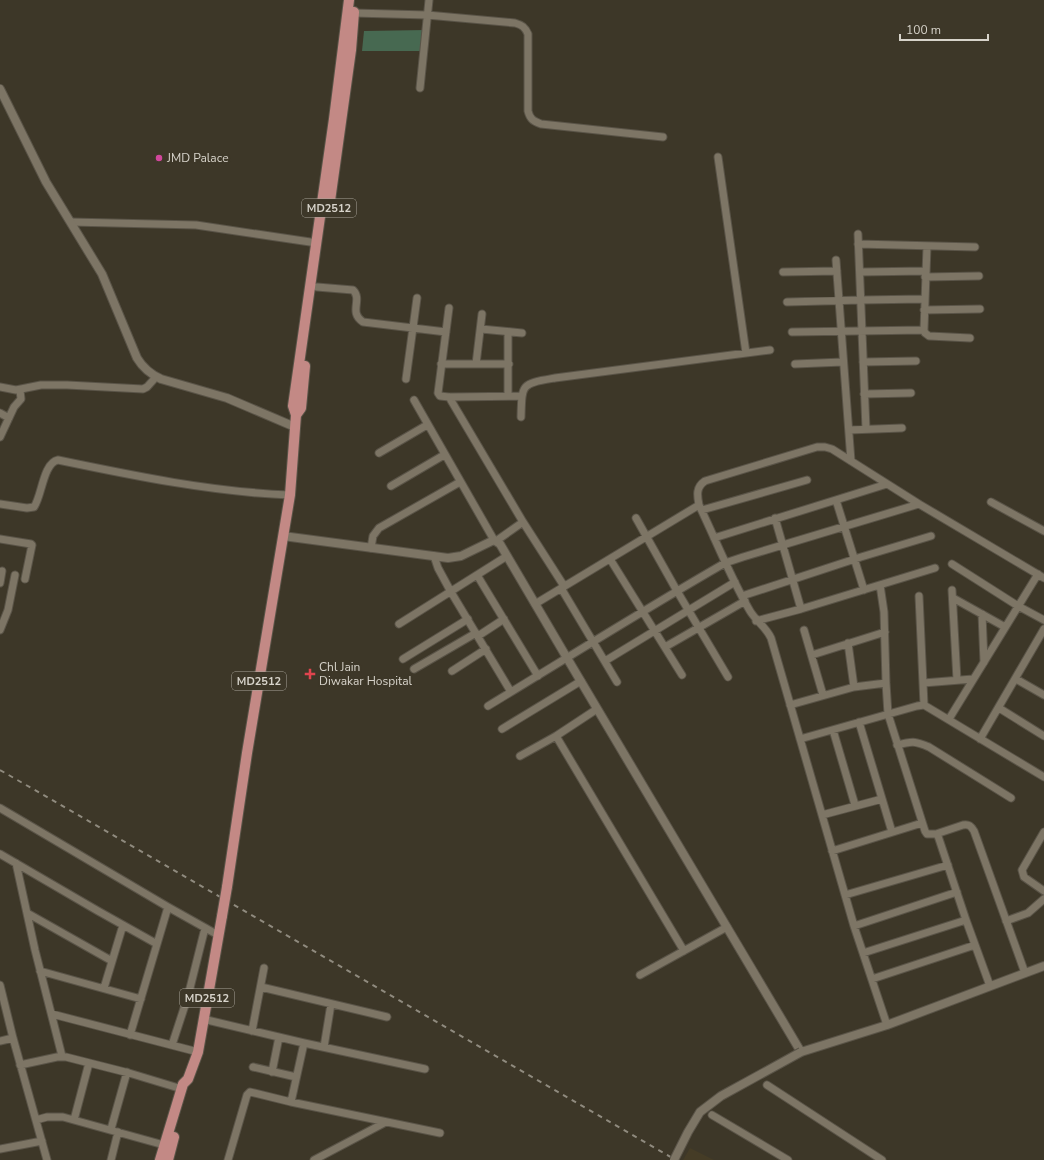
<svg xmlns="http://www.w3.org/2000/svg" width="1044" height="1160" font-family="'Nunito Sans',sans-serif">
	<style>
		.built { fill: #453c26 }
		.green { fill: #476951 }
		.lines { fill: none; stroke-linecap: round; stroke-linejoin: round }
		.minor-casing { stroke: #5a5448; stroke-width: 9 }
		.tertiary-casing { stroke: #5a5448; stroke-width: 10 }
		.primary-casing { stroke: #5a5448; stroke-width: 12 }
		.minor { stroke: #7d7565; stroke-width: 7 }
		.tertiary { stroke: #7d7565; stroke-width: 8 }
		.primary { stroke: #c38985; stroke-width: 10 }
		.rail { stroke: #8f8a7e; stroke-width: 2; stroke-dasharray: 5 5; stroke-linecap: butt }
		.tertiary-bridge-casing { stroke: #5a5448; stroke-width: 10; stroke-linecap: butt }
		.primary-bridge-casing { stroke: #5a5448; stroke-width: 12; stroke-linecap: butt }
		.tertiary-bridge { stroke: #7d7565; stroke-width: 8 }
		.primary-bridge { stroke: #c38985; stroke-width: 10 }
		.hotel-dot { fill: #d1479c; stroke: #3d3728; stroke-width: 1.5 }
		.health-dot { fill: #e0444e; stroke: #3d3728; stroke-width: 1.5 }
		.labels { text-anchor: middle; stroke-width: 4; stroke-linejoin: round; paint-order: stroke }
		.shield { fill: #3d3728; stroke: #a9a499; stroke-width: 1 }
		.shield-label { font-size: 11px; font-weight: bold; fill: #d7d3ca }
		.poi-label { font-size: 12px; fill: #d7d3ca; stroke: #3d3728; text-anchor: start }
	</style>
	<rect width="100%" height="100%" fill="#3d3728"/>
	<path class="built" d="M690 1148 714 1160H683Z"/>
	<path class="green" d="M426 30 424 51H362L364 31Z"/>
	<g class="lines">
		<g class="minor-casing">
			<path id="minor" d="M354 13 427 15 515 23C522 25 525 27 528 34V111C530 119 533 121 541 124L663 137
				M420 88 429 0
				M718 157 746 353
				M71 222 196 225 317 243
				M858 234 866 429
				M858 244 975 247
				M927 246 924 330 925 333 929 336 970 338
				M836 260 851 461
				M783 272 837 271
				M860 272 926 271
				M925 277 979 276
				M317 287 353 290C363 300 348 312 363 322L446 332
				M787 302 861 300 924 299
				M449 308 438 393 440 396 449 397 522 396
				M924 310 980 309
				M481 329 522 333
				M792 332 924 330
				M863 362 916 361
				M441 364H509
				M476 364 482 314
				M795 364 843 362
				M406 379 417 298
				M0 387 16 390 41 385H67L143 389 147 387 156 377
				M864 394 911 393
				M508 396V332
				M449 397 523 522 564 586
				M414 400 494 540
				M0 413 9 418
				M521 417C522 383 521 384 555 378L770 350
				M849 430 902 428
				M0 437 14 407 21 399 20 390
				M379 453 427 425
				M391 486 444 455
				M836 500 864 590
				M991 502 1044 531
				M0 504 27 508 34 507C42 496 43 463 58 460 135 476 212 492 290 495
				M702 510 807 480
				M636 518 677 591 728 677
				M775 518 801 609
				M714 538 887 484
				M0 539 31 544 32 545 25 579
				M496 541 523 522
				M371 548 373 536 379 528 460 482
				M434 556 438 568 451 592 511 692
				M610 559 682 675
				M952 564 1018 606 1044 620
				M477 575 538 676
				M0 583 2 571
				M880 585 884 612 886 683 888 714 925 831 927 834H936L938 836 966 920 990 986
				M561 588 617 682
				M952 590 957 680
				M742 596 861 557 931 536
				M919 596 924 705
				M953 598 1005 627
				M535 604 699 505
				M982 614 984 662
				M756 621 801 609 935 568
				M399 624 507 556
				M0 630 8 610 15 575
				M804 630 823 695
				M478 636 504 619
				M848 643 854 687
				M665 647 745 601
				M812 655 885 632
				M403 659 468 619
				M605 661 735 582
				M414 669 476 633
				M452 671 486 649
				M1016 679 1044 695
				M923 683 973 679
				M790 705 854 687 886 683
				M488 706C567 658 645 609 725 563L743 557 919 504
				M999 708 1044 736
				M949 719 1038 574
				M859 722 892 832
				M502 729 581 681
				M833 730 855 805
				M556 736 684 951
				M800 739 917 706 924 705 1044 777
				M980 739 1044 629
				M897 745C912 741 915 741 929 747L1011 798
				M520 756 556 736 597 709
				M0 808 168 907 218 935
				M822 815 882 799
				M1044 832 1022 870 1024 877 1044 891
				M936 834 963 825C969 824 971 826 974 831L1025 973
				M832 851 922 823
				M0 854 98 911 157 944
				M16 863 35 950 62 1056
				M845 895 948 865
				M27 913 112 961
				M1006 921 1028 913 1044 899
				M854 926 957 892
				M863 953 966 920
				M40 971 141 999
				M640 975 727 927
				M872 979 975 945
				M0 985 13 1038 47 1160
				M261 987 387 1017
				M104 988 123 925
				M52 1014 198 1052
				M203 1019 304 1043 425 1069
				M887 1025 854 926 771 638C766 627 756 621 750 611 730 577 716 540 699 505 697 495 696 487 705 481L817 447H825L832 449 919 504 1044 578
				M252 1031 264 968
				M130 1035 168 907
				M0 1041 13 1038
				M172 1045 188 996 205 928
				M324 1047 331 1004
				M20 1065 57 1057H66L129 1073 182 1089
				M253 1067 296 1077
				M272 1072 279 1037
				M767 1085 882 1160
				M291 1102 304 1043
				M712 1115 788 1160
				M36 1120 47 1117H63L164 1145
				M74 1120 89 1063
				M111 1129 127 1072
				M0 1149 42 1141
				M111 1160 118 1132
				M228 1160 247 1095 250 1092 291 1102 440 1133
				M314 1160 386 1122"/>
		</g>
		<g class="tertiary-casing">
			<path id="tertiary" d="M0 89 46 182 102 274 137 358C143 368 150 374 161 379L227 398 295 427
				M283 536 448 558 461 556 494 540 500 544 567 658 801 1052 887 1025 1044 966"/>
		</g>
		<g class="primary-casing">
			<path id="primary" d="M329 208 351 50 354 12
				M296 415 301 408 305 366
				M227 887 247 753 290 495 296 415 293 406 334 119 349 0
				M160 1160 183 1084 188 1079 198 1052 222 916
				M168 1160 174 1137"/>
		</g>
		<use href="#minor" class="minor"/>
		<use href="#tertiary" class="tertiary"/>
		<use href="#primary" class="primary"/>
		<path class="rail" d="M0 770 676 1160"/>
		<g class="tertiary-bridge-casing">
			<path id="tertiary-bridge" d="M674 1160 688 1132 700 1112 721 1096 801 1052"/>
		</g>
		<g class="primary-bridge-casing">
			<path id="primary-bridge" d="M222 916 227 887"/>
		</g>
		<use href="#tertiary-bridge" class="tertiary-bridge"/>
		<use href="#primary-bridge" class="primary-bridge"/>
	</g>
	<circle class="hotel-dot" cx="159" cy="158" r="4"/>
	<path class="health-dot" d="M308 668h4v4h4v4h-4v4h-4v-4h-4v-4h4z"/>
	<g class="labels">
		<g class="shield">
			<rect x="302" y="199" width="54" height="18" rx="3"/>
			<rect x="232" y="672" width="54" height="18" rx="3"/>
			<rect x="180" y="989" width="54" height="18" rx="3"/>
		</g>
		<g class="shield-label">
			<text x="329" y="212">MD2512</text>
			<text x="259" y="685">MD2512</text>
			<text x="207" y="1002">MD2512</text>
		</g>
		<g class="poi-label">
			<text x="167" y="162">JMD Palace</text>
			<text x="319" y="671">Chl Jain<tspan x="319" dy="14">Diwakar Hospital</tspan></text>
		</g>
	</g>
	<path d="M900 34v6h88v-6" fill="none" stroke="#d7d3ca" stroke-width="2"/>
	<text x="906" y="34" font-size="12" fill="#d7d3ca" stroke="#3d3728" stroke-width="3" paint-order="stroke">100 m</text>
</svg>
